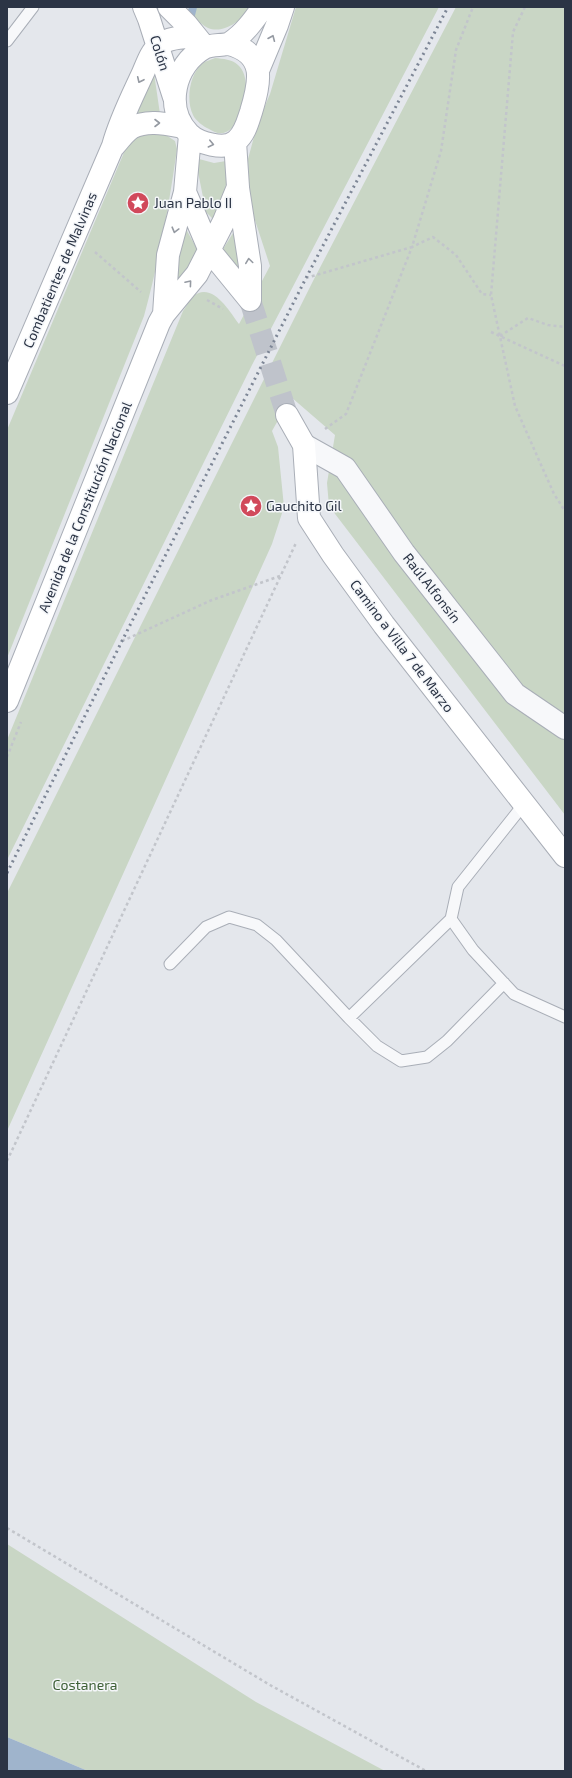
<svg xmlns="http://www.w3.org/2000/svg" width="572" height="1778" font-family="'Exo 2',sans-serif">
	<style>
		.green { fill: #c9d6c5 }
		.water { fill: #9fb4cc }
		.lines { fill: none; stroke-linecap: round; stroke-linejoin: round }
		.stream { stroke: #9fb4cc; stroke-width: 8 }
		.secondary-tunnel { stroke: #bfc3cb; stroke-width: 22; stroke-dasharray: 22 11; stroke-linecap: butt }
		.lane-casing { stroke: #a9aeb7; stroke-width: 13 }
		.street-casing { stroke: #a9aeb7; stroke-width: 24 }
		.secondary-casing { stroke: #a9aeb7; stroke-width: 24 }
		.path { stroke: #c2c5cb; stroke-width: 2.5; stroke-dasharray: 3 3; stroke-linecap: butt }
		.lane { stroke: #f7f8fa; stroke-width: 11 }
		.street { stroke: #f7f8fa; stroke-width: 22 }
		.secondary { stroke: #fff; stroke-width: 22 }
		.rail { stroke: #7d8696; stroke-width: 3; stroke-dasharray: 2 4; stroke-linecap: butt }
		.oneway { stroke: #959aa2 }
		.labels { text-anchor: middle; stroke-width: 3; stroke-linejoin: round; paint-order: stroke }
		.street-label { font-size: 14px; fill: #2b3445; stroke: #f4f6f9 }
		.poi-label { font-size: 14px; fill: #2b3445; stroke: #f4f6f9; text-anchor: start }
		.park-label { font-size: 14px; fill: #3f6138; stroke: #f4f6f9 }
	</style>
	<rect width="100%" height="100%" fill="#e4e7ec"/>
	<path class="green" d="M193 7H255C244 17 225 35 208 28 202 25 196 19 191 15Z
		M296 7H439L252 365 7 860V740L183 311C186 307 189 301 192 297 212 280 229 311 239 324L270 266 250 205 248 159 258 122 270 94Z
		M456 7H565V815L329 506 327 483 335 435 291 397 272 431 278 447 284 507 272 544 7 1131V893L313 281Z
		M215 58C223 59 232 59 238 65 254 78 244 125 226 132 220 135 214 132 209 129 204 127 195 120 193 115 186 101 189 75 202 64 205 61 211 60 215 58Z
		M154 73 160 114 128 123Z
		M160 131 175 141 177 149C169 206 159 261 144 316L7 658V430L128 143 140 134Z
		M199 159 214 163 226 161 230 167 222 202 213 219 206 212 196 162Z
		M186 229 197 249V254L181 279H178L176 275 184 230Z
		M235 230 240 272 223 249Z
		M7 1544 256 1702 385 1771H88L7 1737Z"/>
	<path class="water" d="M7 1737 88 1771H7Z"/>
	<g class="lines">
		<path class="stream" d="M191 15 193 7"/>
		<path class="secondary-tunnel" d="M250 300 287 415"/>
		<g class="lane-casing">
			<path id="lane" d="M7 41 33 7
				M524 804 458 887 451 919 473 950 514 994 565 1017
				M170 964 206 927 229 917 257 925 276 940 349 1018 377 1046 401 1061 427 1057 447 1041 504 983
				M349 1018 451 919"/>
		</g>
		<g class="street-casing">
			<path id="street" d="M304 445 345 468 404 553 515 694 565 728"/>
		</g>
		<g class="secondary-casing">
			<path id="secondary" d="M144 7 149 19 174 97
				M169 7 186 24 203 45
				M229 44C267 54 260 82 251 112 248 121 245 134 236 141 225 151 198 143 189 134 164 108 174 65 204 48 212 44 224 46 230 43 244 34 254 20 263 7
				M259 68 277 25 283 7
				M114 146C119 140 125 132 131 128 147 119 167 124 183 127
				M238 188 250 266V300
				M185 192 210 251 250 300
				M164 314 168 255 185 192 190 135
				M7 393 113 146C120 120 132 97 143 73 147 64 151 52 158 46 167 37 184 37 196 37
				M287 415 304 445 309 518 333 555 384 625 565 856
				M7 701 159 323 164 314 197 274 224 221 238 187 235 142"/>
		</g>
		<path class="path" d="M525 7 513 32 491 295 515 406 554 494 565 511
			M95 252 141 292
			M306 278 412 247 441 151 456 50 473 7
			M207 300 223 309
			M491 332 565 366
			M500 336 528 318 548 325 565 327
			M325 429 346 414 412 247 433 237 456 255 482 294 491 295
			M122 641 212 600 280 576
			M7 757 21 722
			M7 1161 296 543
			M7 1528 270 1685 426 1771"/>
		<use href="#lane" class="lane"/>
		<use href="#street" class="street"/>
		<use href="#secondary" class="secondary"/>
		<path class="rail" d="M7 873 122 641 306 278 448 7"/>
	</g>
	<defs><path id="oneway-chevron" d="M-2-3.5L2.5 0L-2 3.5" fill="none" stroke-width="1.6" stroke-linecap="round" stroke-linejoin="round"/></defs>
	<g class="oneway">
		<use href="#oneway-chevron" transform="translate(272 38) rotate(-67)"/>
		<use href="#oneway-chevron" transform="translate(140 80) rotate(115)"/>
		<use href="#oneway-chevron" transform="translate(157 123)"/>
		<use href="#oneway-chevron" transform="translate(211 144) rotate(13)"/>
		<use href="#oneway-chevron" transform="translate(175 230) rotate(105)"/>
		<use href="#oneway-chevron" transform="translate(249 261) rotate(-98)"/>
		<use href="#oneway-chevron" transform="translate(189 283) rotate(-50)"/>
	</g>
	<defs>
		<g id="sight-disc" transform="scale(1.15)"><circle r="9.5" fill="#d1495b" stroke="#f4f6f9"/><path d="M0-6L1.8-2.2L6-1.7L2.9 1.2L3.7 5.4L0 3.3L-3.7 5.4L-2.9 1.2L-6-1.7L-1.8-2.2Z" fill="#fff"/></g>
	</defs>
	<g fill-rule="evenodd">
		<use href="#sight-disc" x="138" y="203"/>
		<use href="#sight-disc" x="251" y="506"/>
	</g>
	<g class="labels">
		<g class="street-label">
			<text transform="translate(160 53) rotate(72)" y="5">Colón</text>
			<text transform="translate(60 270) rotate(-67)" y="5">Combatientes de Malvinas</text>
			<text transform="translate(85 507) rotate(-68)" y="5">Avenida de la Constitución Nacional</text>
			<text transform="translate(432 588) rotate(52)" y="5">Raúl Alfonsín</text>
			<text transform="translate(402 646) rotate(53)" y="5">Camino a Villa 7 de Marzo</text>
		</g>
		<g class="poi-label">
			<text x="154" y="208">Juan Pablo II</text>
			<text x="266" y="511">Gauchito Gil</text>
		</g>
		<g class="park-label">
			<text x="85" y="1690">Costanera</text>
		</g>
	</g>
	<rect width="572" height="1778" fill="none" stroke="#2b3445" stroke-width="16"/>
</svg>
